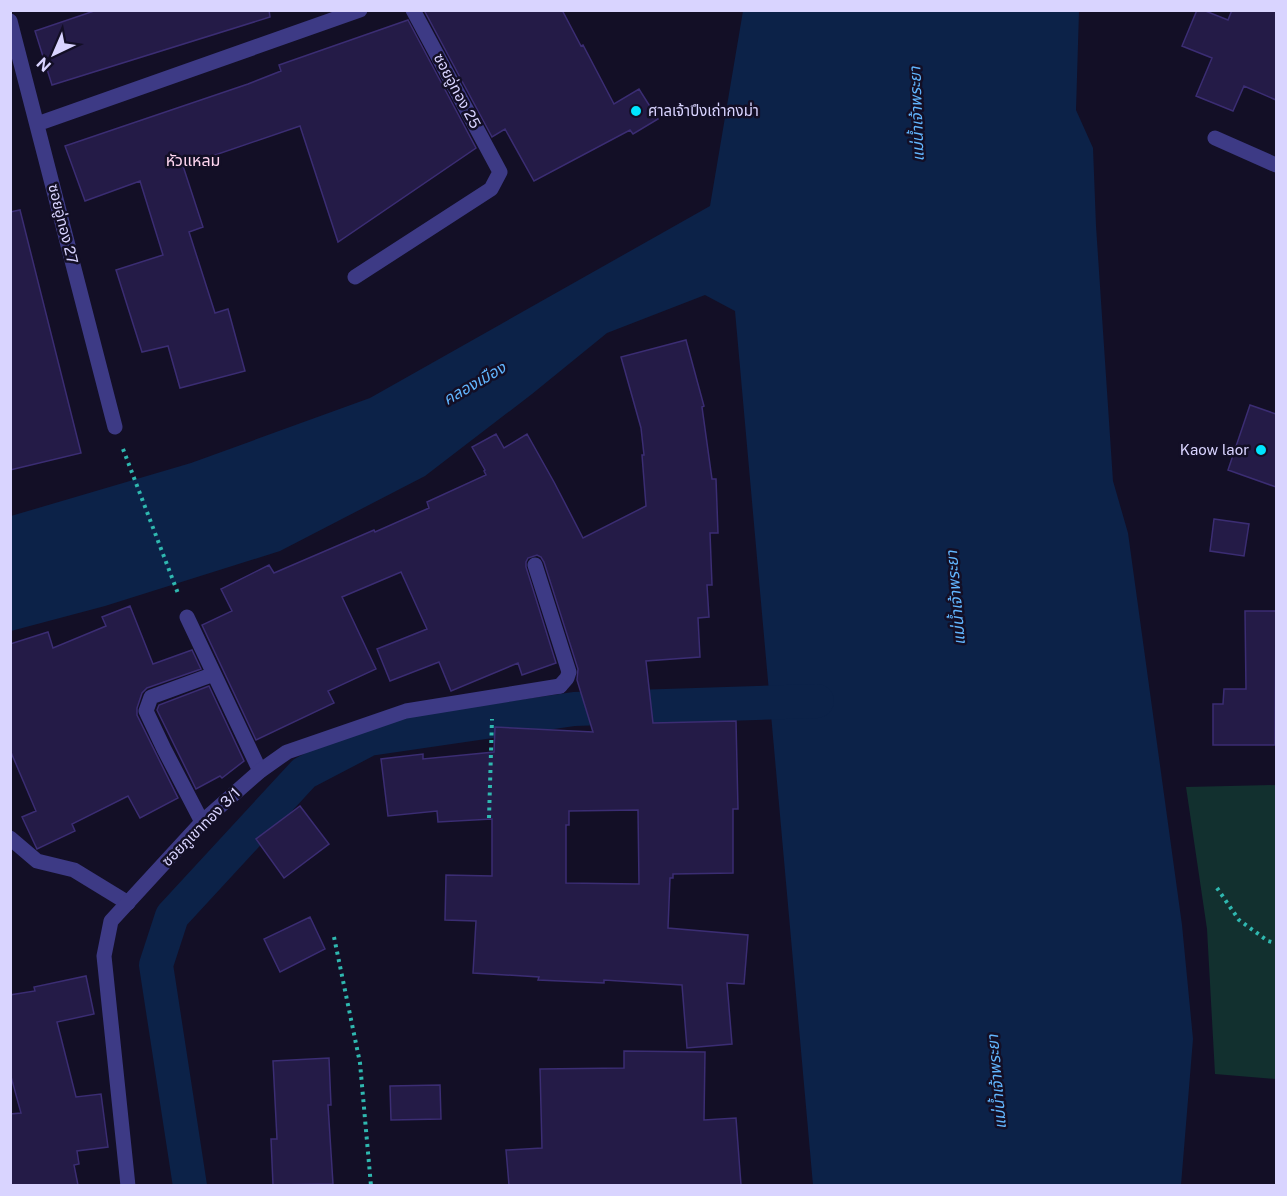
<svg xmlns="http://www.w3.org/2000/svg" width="1287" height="1196" font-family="'Public Sans','Noto Sans Thai',sans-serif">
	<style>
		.green { fill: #12302f }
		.water { fill: #0c2248 }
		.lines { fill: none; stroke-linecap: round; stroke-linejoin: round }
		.canal { stroke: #0c2248; stroke-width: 34 }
		.building { fill: #241b47; stroke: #3b2d73; stroke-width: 1.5; fill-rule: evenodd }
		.path { stroke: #2fb8b0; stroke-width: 4; stroke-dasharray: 3 4.5; stroke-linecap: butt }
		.lane { stroke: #3d3a85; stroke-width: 15 }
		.street { stroke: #3d3a85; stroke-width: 15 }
		.poi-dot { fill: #00e5ff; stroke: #130f26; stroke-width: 2 }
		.labels { text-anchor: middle; stroke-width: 5; stroke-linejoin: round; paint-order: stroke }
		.street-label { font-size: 15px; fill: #d9d4ff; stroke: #130f26 }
		.poi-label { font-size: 15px; fill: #d9d4ff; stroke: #130f26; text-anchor: start }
		.water-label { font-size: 16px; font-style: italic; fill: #62b6ff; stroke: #130f26 }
		.neighbourhood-label { font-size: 16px; fill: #ffd6f0; stroke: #130f26 }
	</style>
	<rect width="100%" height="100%" fill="#130f26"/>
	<path class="green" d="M1276 785V1079L1215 1074 1207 929 1186 787Z"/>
	<path class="water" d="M743 11H1079L1076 110 1093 148 1096 226 1113 481 1128 533 1182 925 1193 1039 1181 1185H813L735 311 705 295 607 333 532 394 425 476 280 551 105 606 11 631V516L191 463 370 398 710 206Z"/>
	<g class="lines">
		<path class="canal" d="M190 1186 156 965 172 916 304 773 369 739 574 709 817 701"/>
	</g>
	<path class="building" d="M97 10H269L270 17 52 85 35 31Z
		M424 10H562L581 46 583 45 614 104 639 89 658 119 633 134 630 130 534 181 505 129 492 137Z
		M1197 10H1203L1228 20 1232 10H1276V100L1244 86 1233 111 1196 96 1212 58 1182 46Z
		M408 20 476 148 338 242 300 126 183 166 203 227 189 232 215 313 228 309 245 371 180 388 168 346 142 352 116 270 163 255 140 181 85 201 65 146 248 84 281 71 279 65Z
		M20 210 81 453 10 470V212Z
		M686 340 704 406 702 407 712 479H716L718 533H710L712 585H707L709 617 698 618 700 657 646 661 653 723 736 721 738 809H733V873L673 874V878H670L668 928 748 935 744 984 727 983 732 1044 687 1048 682 985 604 980V983L538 980 539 977 473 973 476 921 445 920 446 875 492 876V819L438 822 437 811 388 816 381 759 423 754V759L494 752 495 727 593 732 577 680 578 669 544 562 541 557 537 555 528 558 526 562V567L556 663 522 675 518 663 451 691 439 662 390 681 377 649 427 629 401 572 342 597 376 669 328 691 334 703 256 740 202 625 232 611 221 589 269 565 274 573 374 530 375 532 429 508 427 502 486 475 484 471 485 470 472 447 496 434 504 448 527 434 554 482 583 538 646 506 642 455H644L641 428 621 357ZM638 810 639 884 566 883V825H569V811Z
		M1250 405 1276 414V487L1228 470Z
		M1214 519 1249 524 1244 556 1210 551Z
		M130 606 153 664 192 650 201 669 147 688 142 693 137 708V715L178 798 140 818 128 796 72 824 75 831 37 849 22 817 36 811 10 750V644L48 632 53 648 106 626 102 617Z
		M1245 611H1276L1275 745H1213V704H1223L1224 689H1246Z
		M209 686 244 761 222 778 220 776 196 789 157 710 159 705Z
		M300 806 329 844 284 878 256 839Z
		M310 917 325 949 280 972 264 939Z
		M86 976 94 1014 57 1022 76 1097 101 1094 108 1147 77 1151 79 1164 74 1165 78 1185H10V1114L21 1113 10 1073V995L35 991 34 987Z
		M624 1051 705 1052 704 1120 736 1118 741 1185H509L506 1150 542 1148 540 1069 624 1068Z
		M329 1058 331 1105H328L333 1184 273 1185 271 1139H277L273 1061Z
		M440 1085 441 1119 391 1120 390 1086Z"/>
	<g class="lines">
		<path class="path" d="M123 449 179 596
			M489 818 492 719
			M1217 888 1239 920 1268 941 1276 943
			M334 937 360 1063 371 1186"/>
		<path class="lane" d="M1215 138 1276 165
			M535 565 569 672 567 678 560 686
			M187 617 260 771
			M202 822 164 749 146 711 151 697 214 674
			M10 838 37 861 74 870 128 903"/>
		<path class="street" d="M10 21 115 427
			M37 124 360 10
			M355 277 491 189 500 172 413 10
			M128 1186 104 956 111 921 202 822 260 771 287 752 406 711 560 686"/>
	</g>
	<g class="poi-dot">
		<circle cx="636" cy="111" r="6"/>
		<circle cx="1261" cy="450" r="6"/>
	</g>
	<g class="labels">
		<g class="street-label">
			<text transform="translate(457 91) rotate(62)" y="5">ซอยอู่ทอง 25</text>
			<text transform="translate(63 224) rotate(76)" y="5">ซอยอู่ทอง 27</text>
			<text transform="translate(201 827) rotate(-45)" y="5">ซอยภูเขาทอง 3/1</text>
		</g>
		<g class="poi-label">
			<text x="648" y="116">ศาลเจ้าปึงเถ่ากงม่า</text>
			<text x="1249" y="455" text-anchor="end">Kaow laor</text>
		</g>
		<g class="water-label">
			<text transform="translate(916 114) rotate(-92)" y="6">แม่น้ำเจ้าพระยา</text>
			<text transform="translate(474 383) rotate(-30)" y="6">คลองเมือง</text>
			<text transform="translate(955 598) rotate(-95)" y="6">แม่น้ำเจ้าพระยา</text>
			<text transform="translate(996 1082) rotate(-95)" y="6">แม่น้ำเจ้าพระยา</text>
		</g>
		<g class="neighbourhood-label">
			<text x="193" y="166">หัวแหลม</text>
		</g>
	</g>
	<rect width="1287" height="1196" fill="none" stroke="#d9d4ff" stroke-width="24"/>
	<g transform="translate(54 54) rotate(224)" stroke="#130f26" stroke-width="4.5" paint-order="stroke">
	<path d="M0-4.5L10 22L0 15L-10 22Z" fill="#d9d4ff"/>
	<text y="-9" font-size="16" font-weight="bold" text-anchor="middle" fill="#d9d4ff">N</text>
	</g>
</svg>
